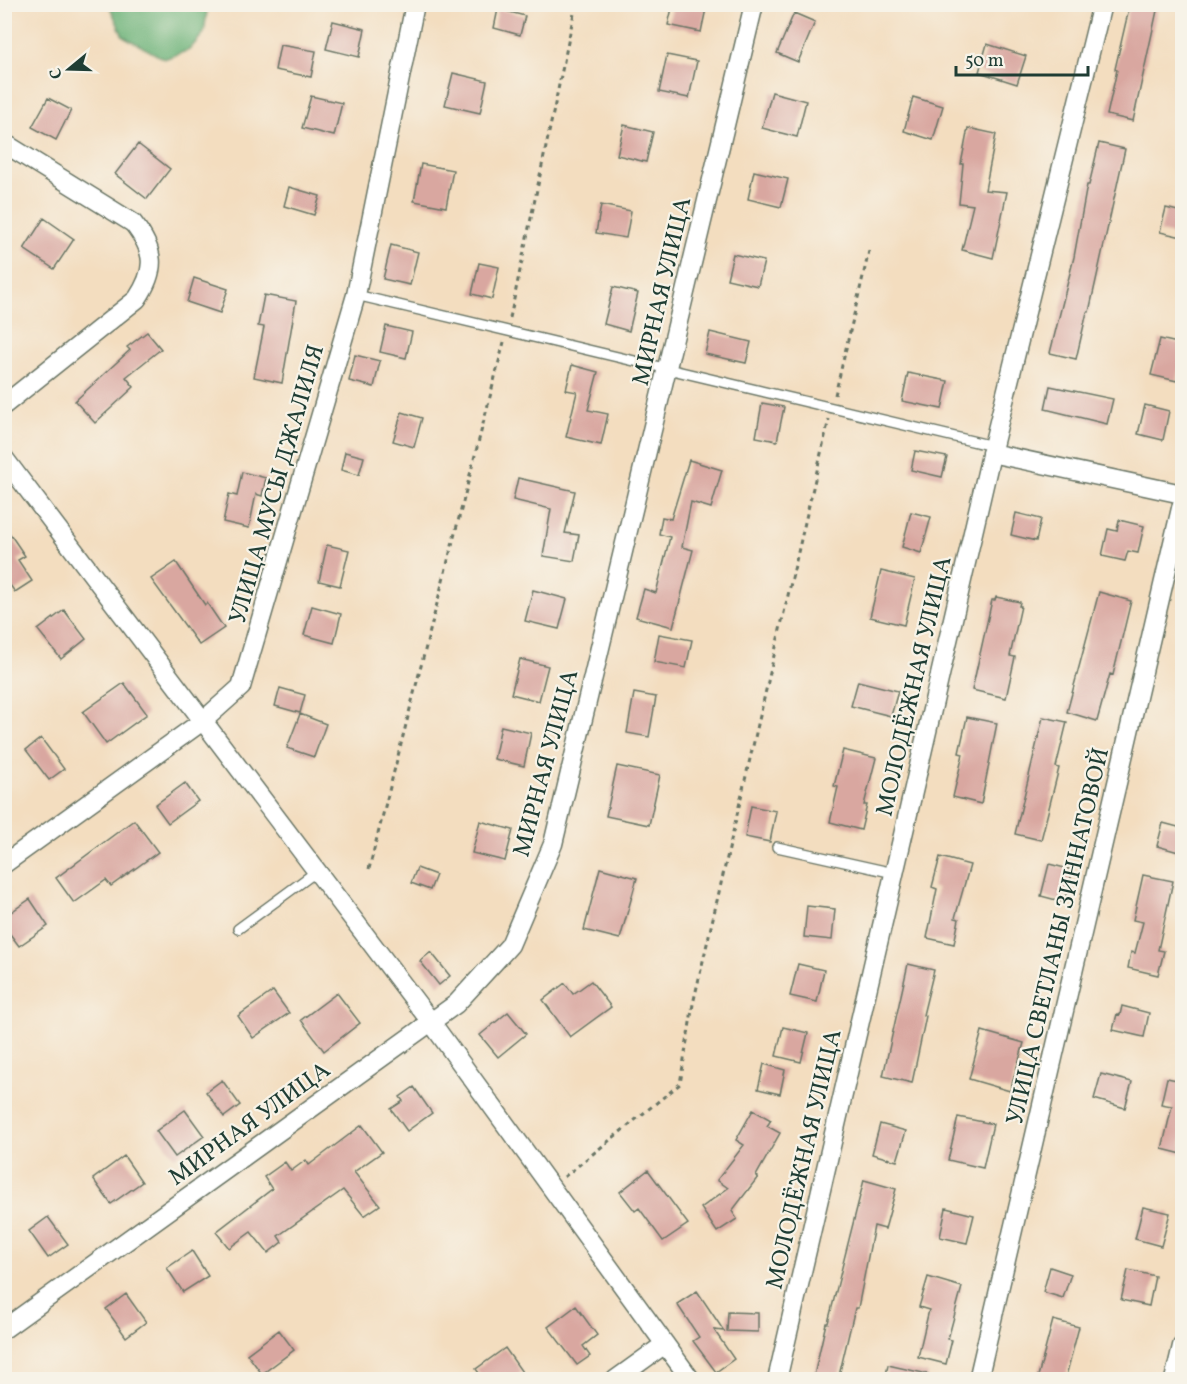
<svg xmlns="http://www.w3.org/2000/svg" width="1187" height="1384" font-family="Vollkorn,serif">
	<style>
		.forest { fill: #6cb278; stroke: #467856; stroke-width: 1.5 }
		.building { fill: #d9a7a0 }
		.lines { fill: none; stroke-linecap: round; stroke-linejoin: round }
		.lane-casing { stroke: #697565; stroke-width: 12 }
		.street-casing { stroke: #697565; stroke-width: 21 }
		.path { stroke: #697565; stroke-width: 3; stroke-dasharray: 4.5 4.5; stroke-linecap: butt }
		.lane { stroke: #fff; stroke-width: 9 }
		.street { stroke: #fff; stroke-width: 18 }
		.labels { text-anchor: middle; stroke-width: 4.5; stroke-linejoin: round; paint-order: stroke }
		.street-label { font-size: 24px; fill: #1f3d34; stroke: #f7f3e8 }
	</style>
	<rect width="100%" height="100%" fill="#f7f3e8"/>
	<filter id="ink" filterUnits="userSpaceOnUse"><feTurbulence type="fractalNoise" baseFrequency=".0167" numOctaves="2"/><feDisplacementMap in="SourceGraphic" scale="12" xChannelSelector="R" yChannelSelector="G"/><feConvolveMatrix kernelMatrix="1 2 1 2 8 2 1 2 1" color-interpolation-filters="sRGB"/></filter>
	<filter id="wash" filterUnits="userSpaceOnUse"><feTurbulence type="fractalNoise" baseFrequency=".008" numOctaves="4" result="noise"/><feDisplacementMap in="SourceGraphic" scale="24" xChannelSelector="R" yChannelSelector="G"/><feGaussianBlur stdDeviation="1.35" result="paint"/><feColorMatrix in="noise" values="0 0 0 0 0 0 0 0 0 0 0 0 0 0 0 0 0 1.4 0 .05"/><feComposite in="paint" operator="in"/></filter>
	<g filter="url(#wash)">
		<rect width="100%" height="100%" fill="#f3ddbf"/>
		<path class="forest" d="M208 4 204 33 189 50 164 59 123 36 109 5Z"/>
		<g id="blocks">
			<path class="building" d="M673 4H707L701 32 668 25Z
				M1130 4 1158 6 1133 121 1107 115 1117 70 1115 69Z
				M498 9 525 16 520 35 494 28Z
				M794 13 815 22 798 62 777 53Z
				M333 21 365 29 359 57 326 49Z
				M987 44 1026 56 1017 84 979 72Z
				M280 45 316 51 311 77 275 70Z
				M667 55 697 61 689 98 659 92Z
				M453 73 487 81 480 113 445 105Z
				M772 92 806 101 797 137 762 128Z
				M311 96 342 103 334 136 302 128Z
				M913 97 943 106 933 140 904 131Z
				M48 98 71 110 56 140 32 127Z
				M624 125 653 132 646 162 617 155Z
				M968 128 996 134 985 190 1007 192 993 258 962 250 973 205 959 203 963 164H961Z
				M1099 143 1125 149 1089 312H1087L1076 359 1050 353 1074 257 1087 185H1089Z
				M138 144 170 169 147 199 115 174Z
				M421 164 453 170 446 207 414 201Z
				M754 171 788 179 781 207 748 199Z
				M289 187 320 196 314 215 284 206Z
				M601 205 631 211 626 238 596 233Z
				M1166 208 1182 212V237L1160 232Z
				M44 218 74 239 54 269 24 249Z
				M391 245 418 252 410 285 383 279Z
				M733 254 764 261 758 286 727 279Z
				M479 263 499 267 492 299 472 294Z
				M194 278 228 289 220 313 187 302Z
				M613 287 638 293 629 331 604 324Z
				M264 295 296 301 282 383 254 377 264 327 258 326Z
				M386 326 412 332 406 358 380 352Z
				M147 332 161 349 126 377 134 387 95 423 75 401 130 350 127 347Z
				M710 332 751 342 746 363 705 354Z
				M1160 339 1182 344V357L1177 381 1151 375Z
				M355 355 380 361 374 387 349 381Z
				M572 365 598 372 588 410 608 414 601 445 566 437 577 392 566 390Z
				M908 373 948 381 942 409 902 401Z
				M1050 386 1113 399 1107 424 1045 409Z
				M762 403 784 407 777 441 756 437Z
				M1145 405 1169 411 1163 440 1138 434Z
				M402 412 422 418 414 447 393 441Z
				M915 451 947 457 942 477 911 470Z
				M345 452 364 457 359 475 341 470Z
				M689 460 722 470 711 508 691 502 682 547 693 550 673 627 636 617 644 589 656 593 670 537 659 534 662 517 671 519Z
				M242 472 266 478 262 496 256 494 249 528 223 522 229 494 237 496Z
				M518 478 575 491 565 533 579 535 574 561 543 556 551 509 513 500Z
				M911 512 931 517 921 553 902 547Z
				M1016 513 1041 519 1036 541 1011 535Z
				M1119 520 1144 526 1138 553 1128 551 1125 561 1102 556 1108 529 1117 531Z
				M4 525 25 556 18 560 32 581 15 592 4 577Z
				M327 545 349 550 340 586 319 581Z
				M176 562 205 605 207 603 224 628 199 645 151 579Z
				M881 571 915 579 904 625 870 617Z
				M533 590 567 599 559 629 525 621Z
				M1099 592 1131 601 1113 675 1110 674 1097 721 1067 712Z
				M996 597 1020 602 1019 606H1021L1010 656 1015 657 1006 698 972 690 992 600H995Z
				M312 606 341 614 334 643 304 635Z
				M64 610 86 639 61 659 38 630Z
				M659 634 692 640 686 668 654 662Z
				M520 659 548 666 539 701 511 694Z
				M858 681 898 691 891 716 851 706Z
				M124 683 147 714 106 744 83 712Z
				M280 688 305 695 300 713 275 706Z
				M634 693 656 697 649 737 627 733Z
				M300 714 326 724 314 757 287 748Z
				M967 717 997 723 981 804 953 797 963 754 959 753Z
				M1043 717 1067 722 1056 767 1059 768 1041 840 1015 834Z
				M501 726 531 733 524 766 494 759Z
				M41 738 64 769 49 780 26 750Z
				M843 750 876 758 864 805H867L861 830 830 822 838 787 834 786Z
				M617 766 660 775 649 825 606 816Z
				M185 783 198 801 168 823 155 805Z
				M751 806 776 811 770 842 745 837Z
				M134 820 158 852 111 886 106 880 74 903 56 878Z
				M480 821 513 830 505 861 472 853Z
				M1163 823 1182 828V853L1157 846Z
				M940 857 970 865 955 918 959 919 954 944 927 938 937 889 932 887Z
				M1049 864 1073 870 1064 902 1041 896Z
				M417 868 436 875 430 890 411 883Z
				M600 868 637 878 620 939 584 930Z
				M1143 875 1173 881 1158 950 1164 951 1158 975 1128 968 1131 952 1135 953 1143 922 1133 920Z
				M30 899 48 926 19 946 4 926V917Z
				M807 906 835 909 832 940 804 937Z
				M431 952 450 976 439 985 420 961Z
				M798 964 824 970 817 1002 790 996Z
				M908 964 934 970 923 1015 926 1016 912 1083 883 1076Z
				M591 981 611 1007 570 1037 543 1000 565 983 573 994Z
				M273 991 289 1013 253 1038 238 1016Z
				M337 993 360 1023 324 1051 301 1020Z
				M1122 1006 1149 1013 1144 1037 1113 1030 1117 1014 1120 1015Z
				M508 1012 526 1034 498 1057 480 1035Z
				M783 1027 808 1033 801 1062 776 1056Z
				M982 1031 1024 1043 1010 1091 969 1079Z
				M764 1064 785 1070 780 1094 758 1089Z
				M1101 1074 1132 1082 1125 1108 1094 1099Z
				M1167 1078 1182 1081V1154L1162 1149 1172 1106 1161 1104Z
				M222 1080 240 1105 224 1117 206 1092Z
				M414 1087 432 1113 407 1131 391 1109 403 1101 400 1097Z
				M185 1110 204 1136 175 1157 156 1131Z
				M753 1110 771 1120 767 1126 780 1133 756 1176 758 1177 732 1211 737 1219 717 1232 701 1208 728 1188 717 1180 744 1145 736 1140Z
				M958 1117 993 1124 983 1168 948 1160Z
				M880 1124 906 1131 897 1161 872 1154Z
				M362 1125 382 1152 354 1172 380 1205 364 1216 343 1190 278 1236 282 1242 268 1253 251 1232 229 1248 216 1232 272 1189 264 1177 285 1162 291 1171 306 1160 309 1165Z
				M124 1156 142 1182 111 1204 93 1179Z
				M648 1170 688 1224 663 1241 639 1208 635 1211 620 1192Z
				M864 1180 896 1189 885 1229 874 1226 858 1308H855L838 1380H813L826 1323H828Z
				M1143 1207 1170 1213 1161 1246 1135 1239Z
				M946 1208 974 1215 967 1243 940 1237Z
				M48 1217 68 1244 48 1258 29 1231Z
				M192 1251 208 1276 183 1292 167 1268Z
				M1050 1267 1071 1274 1063 1298 1043 1292Z
				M1128 1270 1155 1276 1149 1306 1121 1300Z
				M928 1277 962 1287 948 1339 952 1340 946 1364 918 1357 929 1310 919 1307Z
				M697 1291 724 1331 714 1330 734 1359 716 1372 693 1341 699 1337 677 1304Z
				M126 1294 146 1322 126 1337 106 1309Z
				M576 1306 597 1335 583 1346 590 1356 577 1365 548 1327Z
				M728 1312 758 1313V1332L727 1331Z
				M1053 1320 1079 1327 1065 1380H1037Z
				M279 1330 294 1350 262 1374 247 1354Z
				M505 1348 522 1372 511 1380H484L476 1369Z
				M888 1365 928 1374 927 1380H885Z"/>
		</g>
	</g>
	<g filter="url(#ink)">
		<use href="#blocks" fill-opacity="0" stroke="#697565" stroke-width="1.5"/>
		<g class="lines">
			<g class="lane-casing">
				<path id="lane" d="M356 295 993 446
					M777 847 894 873
					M238 929 317 871"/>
			</g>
			<g class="street-casing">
				<path id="street" d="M4 143 133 223C155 251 157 269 137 299L4 405
					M991 453 1182 494
					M4 458 431 1022 691 1380
					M4 864 204 720 241 687 356 295 415 4
					M4 1329 456 1004 510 945 553 844 754 4
					M615 1380 665 1344
					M777 1380 993 446 1102 4
					M978 1380 1182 504
					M1174 1380 1182 1346"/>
			</g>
			<path class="path" d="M510 318 576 4
				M835 395 869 251
				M369 869 504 342
				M564 1177 680 1084 693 1004 829 419"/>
			<use href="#lane" class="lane"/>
			<use href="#street" class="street"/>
		</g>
	</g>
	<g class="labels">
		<g class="street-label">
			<text transform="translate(661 291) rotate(-77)" y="8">МИРНАЯ УЛИЦА</text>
			<text transform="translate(276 484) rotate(-74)" y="8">УЛИЦА МУСЫ ДЖАЛИЛЯ</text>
			<text transform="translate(913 686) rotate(-77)" y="8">МОЛОДЁЖНАЯ УЛИЦА</text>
			<text transform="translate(545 763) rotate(-75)" y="8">МИРНАЯ УЛИЦА</text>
			<text transform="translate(1057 936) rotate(-77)" y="8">УЛИЦА СВЕТЛАНЫ ЗИННАТОВОЙ</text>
			<text transform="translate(249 1123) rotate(-36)" y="8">МИРНАЯ УЛИЦА</text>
			<text transform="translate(803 1159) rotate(-77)" y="8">МОЛОДЁЖНАЯ УЛИЦА</text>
		</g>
	</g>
	<rect width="1187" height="1384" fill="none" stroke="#f7f3e8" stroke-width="24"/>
	<g transform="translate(69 69) rotate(251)" stroke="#f7f3e8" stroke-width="4.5" paint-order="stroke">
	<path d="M0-4.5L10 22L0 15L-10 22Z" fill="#1f3d34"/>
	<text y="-9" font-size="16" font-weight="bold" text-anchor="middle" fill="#1f3d34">С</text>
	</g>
	<path d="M956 66v9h132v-9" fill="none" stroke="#1f3d34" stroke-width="3"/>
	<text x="965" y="66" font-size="18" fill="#1f3d34" stroke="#f7f3e8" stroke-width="4.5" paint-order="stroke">50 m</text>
</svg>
